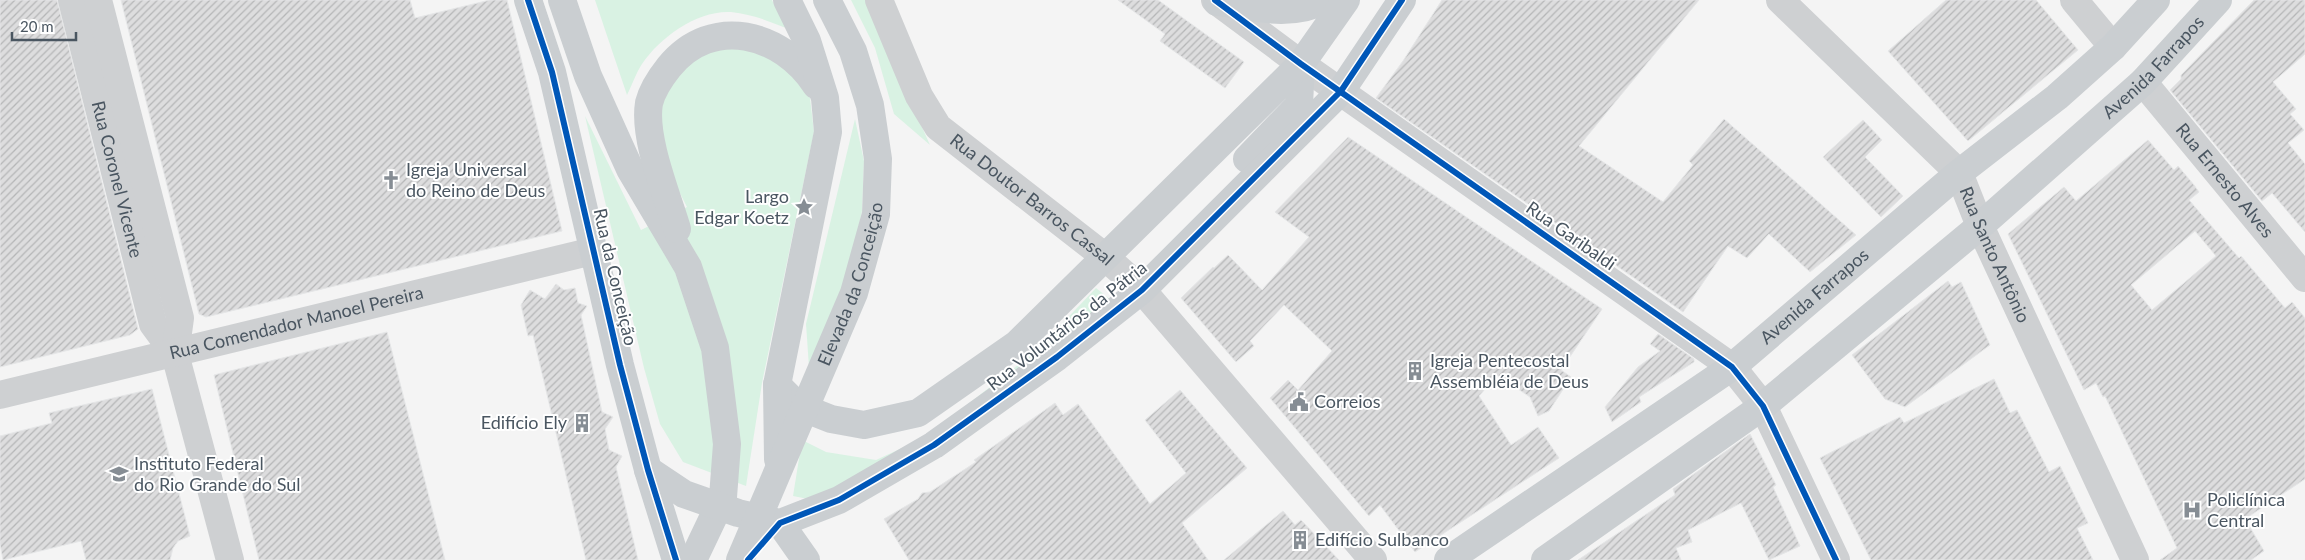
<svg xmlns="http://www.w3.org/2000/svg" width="2305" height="560" font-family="Lato,sans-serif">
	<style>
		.green { fill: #d9f2e3 }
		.building { fill: url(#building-hatch); stroke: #e5e6e7; fill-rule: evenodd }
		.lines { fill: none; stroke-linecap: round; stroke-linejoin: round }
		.minor { stroke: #ced0d2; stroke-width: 28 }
		.major { stroke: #caced1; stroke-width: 28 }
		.cycleway-casing { stroke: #fff; stroke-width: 9 }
		.cycleway { stroke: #0057b8; stroke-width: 6 }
		.labels { text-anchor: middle; stroke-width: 4; stroke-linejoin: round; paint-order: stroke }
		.street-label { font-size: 18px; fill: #4a5661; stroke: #fff }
		.poi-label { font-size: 18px; fill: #4a5661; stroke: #fff; text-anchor: start }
	</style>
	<defs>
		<pattern id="building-hatch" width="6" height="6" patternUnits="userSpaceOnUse" patternTransform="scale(1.25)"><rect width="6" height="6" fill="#ddddde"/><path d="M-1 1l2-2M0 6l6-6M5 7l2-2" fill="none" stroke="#b5b6b7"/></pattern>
	</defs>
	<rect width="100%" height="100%" fill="#f4f4f4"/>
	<path class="green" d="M595 0H772L786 28C769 21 751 14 731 12 698 10 660 37 642 64 636 73 632 85 627 95Z
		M851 0H865L930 145 894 114 875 48Z
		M734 45 758 49 798 77 810 98 814 132 762 383 746 486 683 462 660 424 644 368 585 116 641 230 687 207 664 162 659 105 686 63 709 50Z
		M855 119 864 161 862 211 844 292 809 367 806 324Z
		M1096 288 1116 304 929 442 818 501 793 496 802 440 826 452 876 460 926 437 1036 351Z"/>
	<path class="building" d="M0 0H57L138 329 130 335 0 367Z
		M121 0H410L415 18 490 0H507L562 231 206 317 199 314Z
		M1118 0H1158L1244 62 1225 88 1160 41 1165 34Z
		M1442 0H1699L1579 146 1663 202 1693 165 1689 161 1724 119 1856 235 1810 272 1769 234 1747 258 1728 246 1683 312 1376 98 1403 61Z
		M1946 0H2036L2078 50 1968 141 1888 51Z
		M2254 0H2305V54L2273 82 2296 109 2290 114 2304 130 2288 143 2305 164V232L2272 193 2262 201 2170 90 2181 79V75Z
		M1863 120 1882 140 1865 157 1903 196 1881 217 1823 157Z
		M1348 137 1602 309 1561 370 1571 377 1549 411 1538 416 1530 397 1497 375 1479 396 1511 445 1538 427 1559 458 1415 552 1380 505 1369 516 1270 398 1288 380 1298 390 1332 351 1284 305 1250 341 1254 346 1236 362 1181 298 1213 267 1214 268 1228 255 1262 290 1309 237 1275 212Z
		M2148 140 2174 170 2178 166 2194 185 2199 192 2189 200 2239 258 2241 256 2285 308 2292 302 2305 318V479L2245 519 2264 551 2251 560H2160L2177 548 2105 396 2103 397 2096 383 2084 390 2008 234 2064 187 2076 201ZM2195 231 2216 256 2152 310 2131 285Z
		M1948 281 1952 287 1961 282 1990 345 1905 407 1885 399 1852 355Z
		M556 284 564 290 575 288 578 303 587 306 581 315 602 412 613 417 605 429 609 450 622 456 616 467 638 560H586L533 335 528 336 521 305 530 290 545 299Z
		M387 332 445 560H259L214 375Z
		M1658 334 1694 359V362L1639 397 1641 402 1612 422 1605 407 1638 367 1660 351 1650 344Z
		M1994 379 2010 413 2017 410 2049 472 2060 466 2088 523 2077 528 2093 560H1871L1820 458 1900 417 1904 423Z
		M152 389 190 536 178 541 173 548 170 560H86L81 541 3 560 0 544V436L52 423 49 413Z
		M1180 390 1247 468 1182 523 1208 560H909L884 519 918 499 922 493 930 492 976 462 974 460 1055 403 1063 415 1078 404 1150 504 1186 473 1145 420Z
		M1750 434 1776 485 1773 487 1800 546 1769 560 1741 503 1688 530 1692 542 1676 548 1681 560H1578L1675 495 1673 489Z
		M1283 511 1295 525 1301 520 1339 560H1224Z"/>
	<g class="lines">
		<g class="minor">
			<path id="s1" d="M72 0 153 324 175 354 230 560"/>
			<path d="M98 0 180 318 175 354"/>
			<path id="s2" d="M879 0 919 96 938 127 1104 256 1142 290 1373 560"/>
			<path d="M1215 0 1301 64 1732 367 1763 406 1836 560"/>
			<path id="s3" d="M1780 0 1959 173 1980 226 2135 560"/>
			<path d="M2074 0 2113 47"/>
			<path id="s4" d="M2143 82 2305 278"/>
			<path id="s5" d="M0 395 593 251"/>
		</g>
		<g class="major">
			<path d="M528 0 552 72 620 365 648 470 676 560"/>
			<path d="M562 0 588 76 630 169 688 267 715 348 727 444 723 497 693 560"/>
			<path d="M1217 2C1253 7 1292 18 1325 0"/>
			<path d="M1247 159 1299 105 1301 64"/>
			<path d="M677 229C667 195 643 138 649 103 652 91 661 77 669 67 712 14 782 33 816 85"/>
			<path d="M777 385 798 406 831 419 864 425 918 413 1017 344 1301 64 1346 0"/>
			<path d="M778 459 777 385 828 132 825 98 807 41 787 0"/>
			<path d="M648 470 684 494 738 513 780 523 839 500 934 445 1057 357 1142 290 1341 91 1402 0"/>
			<path d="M780 523 806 560"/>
			<path id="s6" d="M740 560 854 293 876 214 878 159 870 105 853 51 827 0"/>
			<path id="s7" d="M1448 560 1732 367 1959 173 2057 97 2113 47 2156 0"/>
			<path id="s8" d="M1545 560 1763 406 1980 226 2143 82 2218 0"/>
		</g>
		<g class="cycleway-casing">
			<path id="cycleway" d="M528 0 552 72 620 365 648 470 676 560
				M1215 0 1301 64 1732 367 1763 406 1836 560
				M748 560 780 523 839 500 934 445 1057 357 1142 290 1341 91 1402 0"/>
		</g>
		<use href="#cycleway" class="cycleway"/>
	</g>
	<defs>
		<g id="church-bare" transform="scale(1.5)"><path d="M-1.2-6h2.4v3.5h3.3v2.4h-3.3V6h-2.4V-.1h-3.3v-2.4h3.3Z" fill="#868d94" stroke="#fff" stroke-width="2.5" paint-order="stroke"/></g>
		<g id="sight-bare" transform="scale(1.5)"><path d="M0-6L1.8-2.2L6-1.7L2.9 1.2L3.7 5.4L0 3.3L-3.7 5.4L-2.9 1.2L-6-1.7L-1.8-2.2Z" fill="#868d94" stroke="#fff" stroke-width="2.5" paint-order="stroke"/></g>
		<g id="building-bare" transform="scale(1.5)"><path d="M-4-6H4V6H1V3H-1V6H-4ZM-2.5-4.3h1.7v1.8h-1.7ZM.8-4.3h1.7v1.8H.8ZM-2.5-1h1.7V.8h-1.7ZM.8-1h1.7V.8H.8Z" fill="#868d94" stroke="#fff" stroke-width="2.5" paint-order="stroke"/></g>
		<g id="civic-bare" transform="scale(1.5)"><path d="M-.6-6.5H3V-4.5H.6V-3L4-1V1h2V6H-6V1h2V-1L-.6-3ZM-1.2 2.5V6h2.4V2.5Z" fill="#868d94" stroke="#fff" stroke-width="2.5" paint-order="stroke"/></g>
		<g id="university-bare" transform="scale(1.5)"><path d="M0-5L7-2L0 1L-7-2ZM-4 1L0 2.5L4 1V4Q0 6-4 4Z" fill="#868d94" stroke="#fff" stroke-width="2.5" paint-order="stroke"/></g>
		<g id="hospital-bare" transform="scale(1.5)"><path d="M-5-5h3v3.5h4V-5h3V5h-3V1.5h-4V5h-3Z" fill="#868d94" stroke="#fff" stroke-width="2.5" paint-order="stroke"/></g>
	</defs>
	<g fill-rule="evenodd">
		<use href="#church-bare" x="391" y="180"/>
		<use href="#sight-bare" x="804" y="207"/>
		<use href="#building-bare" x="1415" y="371"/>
		<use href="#civic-bare" x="1299" y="402"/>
		<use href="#building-bare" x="582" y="423"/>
		<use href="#university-bare" x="119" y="474"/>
		<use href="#hospital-bare" x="2192" y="510"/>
		<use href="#building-bare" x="1300" y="540"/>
	</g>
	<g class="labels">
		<g class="street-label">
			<text dy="6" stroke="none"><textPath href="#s8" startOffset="784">Avenida Farrapos</textPath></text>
			<text dy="6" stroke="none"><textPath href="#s1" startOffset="185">Rua Coronel Vicente</textPath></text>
			<text dy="6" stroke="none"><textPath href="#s4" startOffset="128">Rua Ernesto Alves</textPath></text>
			<text dy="6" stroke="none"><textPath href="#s2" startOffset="259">Rua Doutor Barros Cassal</textPath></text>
			<text transform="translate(1571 236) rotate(35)" y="6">Rua Garibaldi</text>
			<text dy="6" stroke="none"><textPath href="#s3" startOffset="338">Rua Santo Antônio</textPath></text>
			<text transform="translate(615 277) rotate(77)" y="6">Rua da Conceição</text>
			<text dy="6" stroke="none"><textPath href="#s6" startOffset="298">Elevada da Conceição</textPath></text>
			<text dy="6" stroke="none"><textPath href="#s7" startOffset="452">Avenida Farrapos</textPath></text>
			<text dy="6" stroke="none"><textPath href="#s5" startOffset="305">Rua Comendador Manoel Pereira</textPath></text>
			<text transform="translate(1067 326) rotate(-38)" y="6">Rua Voluntários da Pátria</text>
		</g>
		<g class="poi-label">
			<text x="406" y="176">Igreja Universal<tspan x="406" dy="21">do Reino de Deus</tspan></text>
			<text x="789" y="203" text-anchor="end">Largo<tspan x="789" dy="21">Edgar Koetz</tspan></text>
			<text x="1430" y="367">Igreja Pentecostal<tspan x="1430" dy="21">Assembléia de Deus</tspan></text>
			<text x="1314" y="408">Correios</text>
			<text x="567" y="429" text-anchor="end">Edifício Ely</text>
			<text x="134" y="470">Instituto Federal<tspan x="134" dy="21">do Rio Grande do Sul</tspan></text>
			<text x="2207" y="506">Policlínica<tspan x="2207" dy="21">Central</tspan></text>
			<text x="1315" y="546">Edifício Sulbanco</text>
		</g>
	</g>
	<path d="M12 32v8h64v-8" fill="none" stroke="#4a5661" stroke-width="2.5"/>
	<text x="20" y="32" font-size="15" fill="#4a5661" stroke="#ffffff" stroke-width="4" paint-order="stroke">20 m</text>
</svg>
